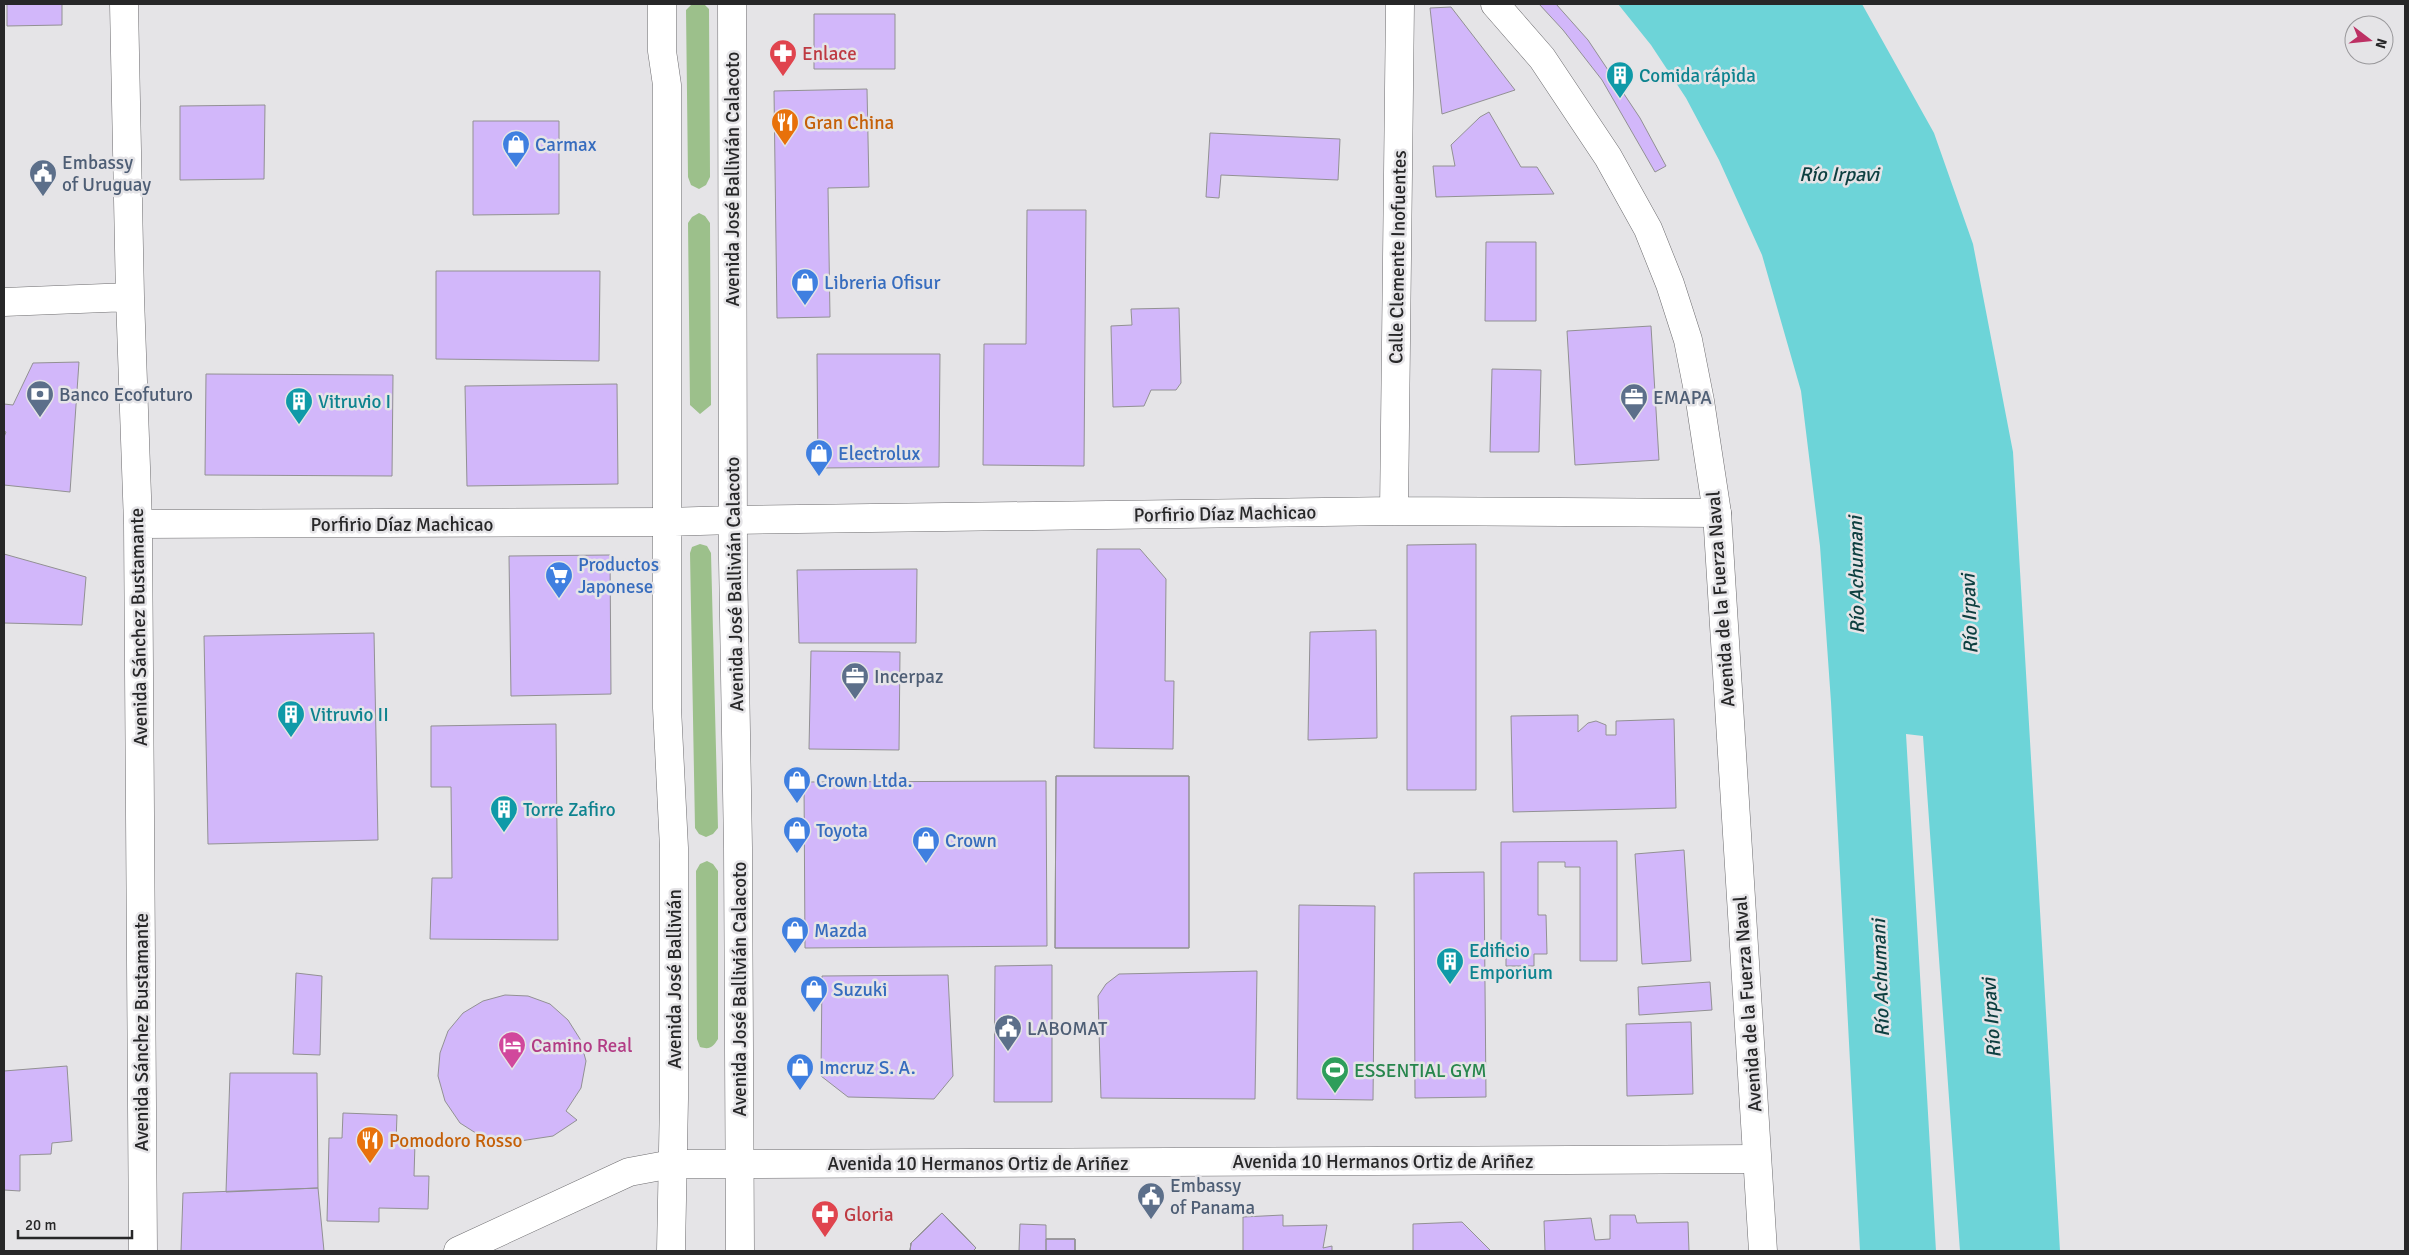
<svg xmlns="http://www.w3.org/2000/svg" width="2409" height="1255" font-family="Signika,sans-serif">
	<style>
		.green { fill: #9cc08b }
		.water { fill: #6dd4d8 }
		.building { fill: #d2b7fa; stroke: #929193 }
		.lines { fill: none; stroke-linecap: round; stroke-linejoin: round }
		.minor-casing { stroke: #6d6c6f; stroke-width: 29 }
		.secondary-casing { stroke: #6d6c6f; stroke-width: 29 }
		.primary-casing { stroke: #6d6c6f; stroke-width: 29 }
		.minor { stroke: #fff; stroke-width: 28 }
		.secondary { stroke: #fff; stroke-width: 28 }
		.primary { stroke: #fff; stroke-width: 28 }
		.labels { text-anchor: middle; stroke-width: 5; stroke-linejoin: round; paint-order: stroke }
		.health-label { font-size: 19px; fill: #be3a42; stroke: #e5e4e7; text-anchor: start }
		.culture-label { font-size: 19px; fill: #0d838f; stroke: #e5e4e7; text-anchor: start }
		.food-label { font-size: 19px; fill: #c56008; stroke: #e5e4e7; text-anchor: start }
		.shop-label { font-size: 19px; fill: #366cbe; stroke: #e5e4e7; text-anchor: start }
		.service-label { font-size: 19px; fill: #4e5e75; stroke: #e5e4e7; text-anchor: start }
		.street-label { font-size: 19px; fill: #272728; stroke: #e5e4e7 }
		.hotel-label { font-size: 19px; fill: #b23c85; stroke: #e5e4e7; text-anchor: start }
		.leisure-label { font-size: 19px; fill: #27864d; stroke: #e5e4e7; text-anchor: start }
		.water-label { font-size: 20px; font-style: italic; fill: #0d3f40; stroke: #e5e4e7 }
	</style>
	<rect width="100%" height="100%" fill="#e5e4e7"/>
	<path class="green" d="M692 4H704L709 9 710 177 706 185 699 189 691 185 688 177 686 10Z
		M699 213 705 216 710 223 711 405 700 414 690 405 688 223 692 217Z
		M700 544 707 546 711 553 718 828 713 834 706 837 699 834 695 828 690 553 692 547Z
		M707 861 713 864 718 871V1039C713 1047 710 1050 700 1047L697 1039 696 871 700 864Z"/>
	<path class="water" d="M1618 4H1862L1934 133 1973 244 2013 452 2060 1251H1960L1923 736 1906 734 1936 1251H1860L1831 702 1820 546 1801 391 1762 255 1719 160 1686 98 1651 45Z"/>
	<path class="building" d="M7 4H62V25L7 26Z
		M1539 4H1556L1588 40 1640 118 1666 166 1655 172 1602 80 1563 30Z
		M1451 7 1515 90 1442 114 1430 8Z
		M814 14H895V69H814Z
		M867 89 869 187 828 188 830 317 777 318 774 91Z
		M265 105 264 179 180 180V106Z
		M1489 112 1521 167H1537L1554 194 1436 197 1433 166H1455L1451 145 1480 117Z
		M473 121H559V214L473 215Z
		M1210 133 1340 139 1338 180 1221 175 1219 198 1206 197Z
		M1027 210H1086L1084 466 983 465 984 344H1026Z
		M1486 242H1536V321H1485Z
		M436 271H600L599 361 436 359Z
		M1179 308 1181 383 1176 390H1151L1144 406 1113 407 1111 326 1132 325 1131 309Z
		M1651 326 1659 460 1575 465 1567 331Z
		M817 354H940L939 467 818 468Z
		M79 362 70 492 4 485V437L6 432 4 431V404L13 405 33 363Z
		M1492 369 1541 370 1539 452H1490Z
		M206 374 393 375 392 476 205 475Z
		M617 384 618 484 467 486 465 386Z
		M1476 544V790H1407V545Z
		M1097 549H1140L1166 579 1165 681H1174L1173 749 1094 748Z
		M4 554 86 577 82 625 4 623Z
		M610 555 611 694 511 696 509 556Z
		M917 569 916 643H799L797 570Z
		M1376 630 1377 738 1308 740 1310 632Z
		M374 633 378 840 208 844 204 636Z
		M811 651 900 652 899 750 809 749Z
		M1578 715V732L1588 723 1596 721 1606 725V735H1616V721L1674 719 1676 808 1513 812 1511 716Z
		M556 724 558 940 430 939 432 878H452L451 787H431V726Z
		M1056 776H1189V948H1055Z
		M1056 776H1189V948H1055Z
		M1046 781 1047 946 805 948 804 782Z
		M1617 841V961H1580V867H1565V862H1538V915H1546L1547 954H1534V966H1506V946H1501V842Z
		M1684 850 1691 961 1642 964 1635 854Z
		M1484 872 1486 1097 1415 1098 1414 873Z
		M1299 905 1375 906 1373 1100 1297 1099Z
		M1052 965V1102H994L995 966Z
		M1257 971 1255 1099 1101 1098 1098 996 1106 984 1119 974Z
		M296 973 322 976 320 1055 293 1054Z
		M948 975 953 1076 934 1099 848 1097 821 1076 822 976Z
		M1710 982 1712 1010 1639 1015 1638 987Z
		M505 995 528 996 550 1004 568 1020 580 1039 586 1061 581 1088 566 1111 577 1120 553 1136 507 1143 482 1137 460 1123 445 1101 438 1076 440 1053 448 1031 463 1013 483 1001Z
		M1691 1022 1693 1094 1627 1096 1626 1024Z
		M67 1066 72 1141 52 1143 51 1154 20 1155V1191L4 1190V1071Z
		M230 1073H317L318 1188 226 1192Z
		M343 1113 397 1115 396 1142 415 1143 414 1176H429L428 1209 379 1208V1222L327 1221 329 1138H342Z
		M318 1188 324 1251H181L183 1193Z
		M942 1213 976 1248 973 1251H910L911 1243Z
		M942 1213 976 1248 973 1251H910L911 1243Z
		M942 1213 976 1248 973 1251H910L911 1243Z
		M1283 1215V1226L1327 1225 1323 1248 1332 1246V1251H1243V1217Z
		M1610 1215H1635L1637 1223 1688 1222 1689 1251H1545L1544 1221 1591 1218 1595 1240 1610 1239Z
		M1462 1222 1491 1251H1413V1224Z
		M1020 1224 1046 1225V1239H1075V1251H1019Z
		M1046 1239H1075V1251H1046Z
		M1046 1239H1075V1251H1046Z"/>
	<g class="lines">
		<g class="minor-casing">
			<path id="minor" d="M124 4 130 297 138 524 143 1251
				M4 302 130 297
				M1394 511 1400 4
				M733 520 1394 511 1717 513
				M138 524 666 522
				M740 1164 1756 1159
				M458 1251 629 1172 672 1164"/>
		</g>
		<g class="secondary-casing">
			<path id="secondary" d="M1495 4 1542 58 1608 157 1648 229 1670 284 1688 340 1700 401 1717 513 1763 1251"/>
		</g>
		<g class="primary-casing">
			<path id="primary" d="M662 4V51L667 85V708L674 848V1099L671 1251
				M732 4 733 559 738 848 740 1251
				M666 522 733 520
				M672 1164H740"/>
		</g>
		<use href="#minor" class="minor"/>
		<use href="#secondary" class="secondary"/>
		<use href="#primary" class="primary"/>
	</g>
	<defs>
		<g id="pharmacy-pin" transform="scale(1.4375)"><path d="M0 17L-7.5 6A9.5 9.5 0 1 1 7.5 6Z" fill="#e0444e" stroke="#e5e4e7"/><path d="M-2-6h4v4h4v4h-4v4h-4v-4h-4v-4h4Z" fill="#fff"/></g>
		<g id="building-pin" transform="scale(1.4375)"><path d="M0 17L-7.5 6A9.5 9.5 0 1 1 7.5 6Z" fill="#0f9aa8" stroke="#e5e4e7"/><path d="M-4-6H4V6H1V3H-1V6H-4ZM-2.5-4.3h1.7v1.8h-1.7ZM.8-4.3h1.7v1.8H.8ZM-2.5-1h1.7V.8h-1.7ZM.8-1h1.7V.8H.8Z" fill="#fff"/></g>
		<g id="restaurant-pin" transform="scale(1.4375)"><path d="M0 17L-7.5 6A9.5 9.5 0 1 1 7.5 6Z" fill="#e8710a" stroke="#e5e4e7"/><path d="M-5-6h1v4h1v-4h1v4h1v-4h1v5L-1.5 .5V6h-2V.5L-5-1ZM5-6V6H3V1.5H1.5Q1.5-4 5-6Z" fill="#fff"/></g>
		<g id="shop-pin" transform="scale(1.4375)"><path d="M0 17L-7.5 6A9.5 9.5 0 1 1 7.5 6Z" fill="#3f7fe0" stroke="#e5e4e7"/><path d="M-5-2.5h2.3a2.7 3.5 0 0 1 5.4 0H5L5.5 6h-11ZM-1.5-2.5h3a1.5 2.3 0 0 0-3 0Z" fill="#fff"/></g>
		<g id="civic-pin" transform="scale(1.4375)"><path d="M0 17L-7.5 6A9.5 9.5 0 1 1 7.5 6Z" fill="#5c6f8a" stroke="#e5e4e7"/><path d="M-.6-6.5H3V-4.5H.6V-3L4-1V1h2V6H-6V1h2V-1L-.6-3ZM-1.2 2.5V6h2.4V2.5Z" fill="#fff"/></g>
		<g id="bank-pin" transform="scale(1.4375)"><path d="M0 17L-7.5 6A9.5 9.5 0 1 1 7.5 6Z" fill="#5c6f8a" stroke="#e5e4e7"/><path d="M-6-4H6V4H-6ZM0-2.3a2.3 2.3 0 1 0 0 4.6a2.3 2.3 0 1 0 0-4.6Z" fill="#fff"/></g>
		<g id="office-pin" transform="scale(1.4375)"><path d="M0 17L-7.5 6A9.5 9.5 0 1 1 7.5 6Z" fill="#5c6f8a" stroke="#e5e4e7"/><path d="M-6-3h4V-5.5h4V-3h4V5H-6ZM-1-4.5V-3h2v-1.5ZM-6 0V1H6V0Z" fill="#fff"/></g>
		<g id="supermarket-pin" transform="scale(1.4375)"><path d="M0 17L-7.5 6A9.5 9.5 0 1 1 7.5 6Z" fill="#3f7fe0" stroke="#e5e4e7"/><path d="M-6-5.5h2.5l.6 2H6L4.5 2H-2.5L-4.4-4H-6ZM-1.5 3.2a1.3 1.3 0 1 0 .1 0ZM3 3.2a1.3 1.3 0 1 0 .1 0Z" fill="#fff"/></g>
		<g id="hotel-pin" transform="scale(1.4375)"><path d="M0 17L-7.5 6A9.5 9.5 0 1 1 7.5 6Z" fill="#d1479c" stroke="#e5e4e7"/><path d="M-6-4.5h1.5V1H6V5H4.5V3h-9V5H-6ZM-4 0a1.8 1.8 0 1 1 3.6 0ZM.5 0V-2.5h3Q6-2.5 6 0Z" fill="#fff"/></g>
		<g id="stadium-pin" transform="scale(1.4375)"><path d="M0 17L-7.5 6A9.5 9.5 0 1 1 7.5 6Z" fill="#2e9e5b" stroke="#e5e4e7"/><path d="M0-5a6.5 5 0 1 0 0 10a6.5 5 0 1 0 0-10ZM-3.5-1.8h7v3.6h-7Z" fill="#fff"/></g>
	</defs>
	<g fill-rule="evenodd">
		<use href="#pharmacy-pin" x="783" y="53"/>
		<use href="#building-pin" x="1620" y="75"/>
		<use href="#restaurant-pin" x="785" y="122"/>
		<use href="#shop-pin" x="516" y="144"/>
		<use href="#civic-pin" x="43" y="173"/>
		<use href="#shop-pin" x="805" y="282"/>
		<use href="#bank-pin" x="40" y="394"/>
		<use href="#office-pin" x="1634" y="397"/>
		<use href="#building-pin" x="299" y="401"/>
		<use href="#shop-pin" x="819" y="453"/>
		<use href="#supermarket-pin" x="559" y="575"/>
		<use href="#office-pin" x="855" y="676"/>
		<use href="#building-pin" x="291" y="714"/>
		<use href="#shop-pin" x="797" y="780"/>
		<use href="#building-pin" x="504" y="809"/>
		<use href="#shop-pin" x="797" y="830"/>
		<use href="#shop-pin" x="926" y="840"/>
		<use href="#shop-pin" x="795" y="930"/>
		<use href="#building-pin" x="1450" y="961"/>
		<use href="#shop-pin" x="814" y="989"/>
		<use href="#civic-pin" x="1008" y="1028"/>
		<use href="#hotel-pin" x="512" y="1045"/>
		<use href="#shop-pin" x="800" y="1067"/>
		<use href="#stadium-pin" x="1335" y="1070"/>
		<use href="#restaurant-pin" x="370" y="1140"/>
		<use href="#civic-pin" x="1151" y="1196"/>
		<use href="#pharmacy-pin" x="825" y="1214"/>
	</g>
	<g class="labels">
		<g class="health-label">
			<text x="802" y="60">Enlace</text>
			<text x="844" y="1221">Gloria</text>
		</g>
		<g class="culture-label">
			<text x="1639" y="82">Comida rápida</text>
			<text x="318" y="408">Vitruvio I</text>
			<text x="310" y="721">Vitruvio II</text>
			<text x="523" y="816">Torre Zafiro</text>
			<text x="1469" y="957">Edificio<tspan x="1469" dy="22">Emporium</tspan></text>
		</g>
		<g class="food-label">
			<text x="804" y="129">Gran China</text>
			<text x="389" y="1147">Pomodoro Rosso</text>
		</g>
		<g class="shop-label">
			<text x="535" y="151">Carmax</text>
			<text x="824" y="289">Libreria Ofisur</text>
			<text x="838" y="460">Electrolux</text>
			<text x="578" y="571">Productos<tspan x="578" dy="22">Japonese</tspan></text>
			<text x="816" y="787">Crown Ltda.</text>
			<text x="816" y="837">Toyota</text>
			<text x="945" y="847">Crown</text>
			<text x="814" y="937">Mazda</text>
			<text x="833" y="996">Suzuki</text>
			<text x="819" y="1074">Imcruz S. A.</text>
		</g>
		<g class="service-label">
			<text x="62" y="169">Embassy<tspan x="62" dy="22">of Uruguay</tspan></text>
			<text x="59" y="401">Banco Ecofuturo</text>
			<text x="1653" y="404">EMAPA</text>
			<text x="874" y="683">Incerpaz</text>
			<text x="1027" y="1035">LABOMAT</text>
			<text x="1170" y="1192">Embassy<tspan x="1170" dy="22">of Panama</tspan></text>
		</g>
		<g class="street-label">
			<text transform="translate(732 179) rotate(-90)" y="7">Avenida José Ballivián Calacoto</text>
			<text transform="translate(1397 257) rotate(-89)" y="7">Calle Clemente Inofuentes</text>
			<text transform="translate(1225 513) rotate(-1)" y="7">Porfirio Díaz Machicao</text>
			<text x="402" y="531">Porfirio Díaz Machicao</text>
			<text transform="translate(734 584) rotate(-91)" y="7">Avenida José Ballivián Calacoto</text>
			<text transform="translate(1720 599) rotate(-94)" y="7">Avenida de la Fuerza Naval</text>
			<text transform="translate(138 627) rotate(-91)" y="7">Avenida Sánchez Bustamante</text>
			<text transform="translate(674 979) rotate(-90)" y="7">Avenida José Ballivián</text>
			<text transform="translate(739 989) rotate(-90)" y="7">Avenida José Ballivián Calacoto</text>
			<text transform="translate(1747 1004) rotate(-94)" y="7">Avenida de la Fuerza Naval</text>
			<text transform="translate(141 1032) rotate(-90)" y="7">Avenida Sánchez Bustamante</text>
			<text x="1383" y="1168">Avenida 10 Hermanos Ortiz de Ariñez</text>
			<text x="978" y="1170">Avenida 10 Hermanos Ortiz de Ariñez</text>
		</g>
		<g class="hotel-label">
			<text x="531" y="1052">Camino Real</text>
		</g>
		<g class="leisure-label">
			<text x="1354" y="1077">ESSENTIAL GYM</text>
		</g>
		<g class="water-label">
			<text x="1839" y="181">Río Irpavi</text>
			<text transform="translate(1856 575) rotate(-91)" y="7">Río Achumani</text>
			<text transform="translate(1969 614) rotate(-92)" y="7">Río Irpavi</text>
			<text transform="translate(1880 978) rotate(-92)" y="7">Río Achumani</text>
			<text transform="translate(1991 1018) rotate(-94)" y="7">Río Irpavi</text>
		</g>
	</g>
	<rect width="2409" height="1255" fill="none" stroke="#272728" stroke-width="10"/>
	<g transform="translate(2369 40) rotate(106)"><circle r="24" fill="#e5e4e7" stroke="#99989b"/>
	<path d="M0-4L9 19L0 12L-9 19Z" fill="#bd3064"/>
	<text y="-8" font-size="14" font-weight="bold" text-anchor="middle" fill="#272728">N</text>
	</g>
	<path d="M18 1230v8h114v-8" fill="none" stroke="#272728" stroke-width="2.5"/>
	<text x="25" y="1230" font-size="15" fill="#272728" stroke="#e5e4e7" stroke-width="4" paint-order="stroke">20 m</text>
</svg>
